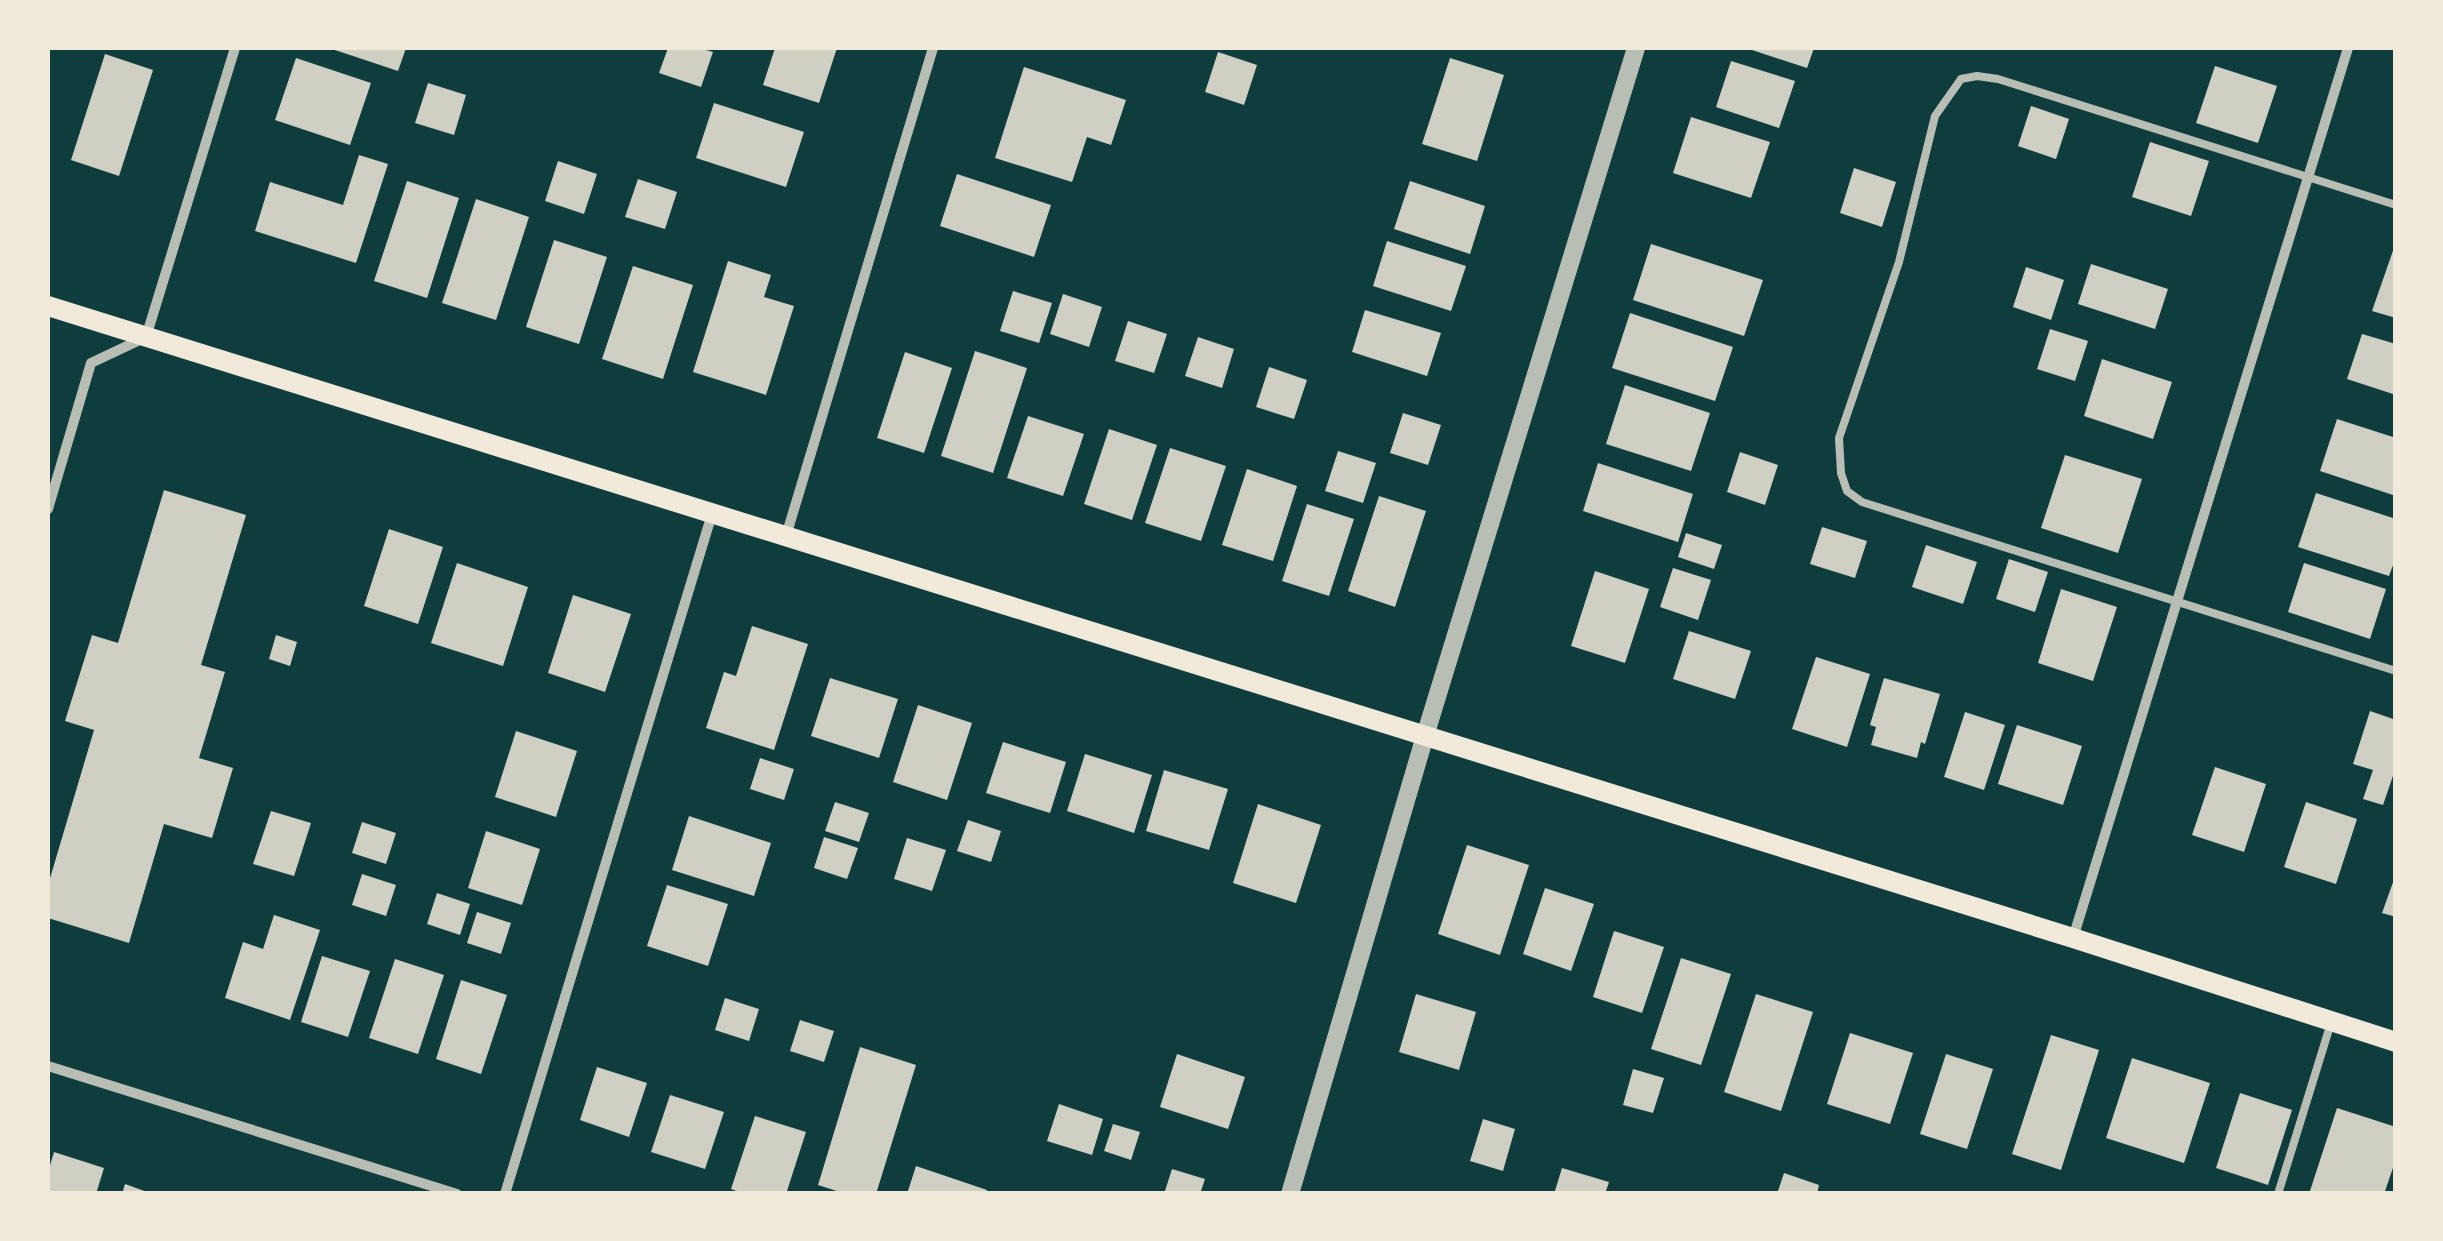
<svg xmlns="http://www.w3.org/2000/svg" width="2443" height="1241" font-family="'Archivo Narrow',sans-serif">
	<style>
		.building { fill: #cfcfc3 }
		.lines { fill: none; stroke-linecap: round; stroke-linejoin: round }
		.service { stroke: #b8beb3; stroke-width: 8 }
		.minor { stroke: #b8beb3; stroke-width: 10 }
		.tertiary { stroke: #b8beb3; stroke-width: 18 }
		.secondary { stroke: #f1e9da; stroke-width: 20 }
	</style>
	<rect width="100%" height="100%" fill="#0f3d3e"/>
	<path class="building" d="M329 48H406L398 71Z
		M668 48H699L713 52 701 87 659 73Z
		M775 48H837L819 103 763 85Z
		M1746 48H1814L1807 68Z
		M1218 52 1257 65 1244 105 1205 92Z
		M105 54 153 70 119 176 71 160Z
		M296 58 371 83 350 145 275 120Z
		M1450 58 1504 75 1477 161 1422 144Z
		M1731 61 1795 81 1779 128 1716 107Z
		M2215 66 2277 86 2258 143 2196 123Z
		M1024 67 1126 100 1111 145 1087 137 1072 182 995 158Z
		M428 83 466 95 454 135 415 123Z
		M714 103 804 132 786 187 696 158Z
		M2031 106 2069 119 2056 159 2018 146Z
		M1691 117 1770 142 1751 198 1673 173Z
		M2150 142 2209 161 2191 216 2132 197Z
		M359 155 388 164 356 263 255 231 270 182 343 205Z
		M558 161 597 174 584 214 545 201Z
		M1854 168 1896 182 1882 227 1840 213Z
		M957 174 1051 205 1034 257 940 226Z
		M638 179 677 192 665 229 625 217Z
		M407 181 459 198 427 298 374 281Z
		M1410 181 1485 206 1470 254 1394 229Z
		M476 199 529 217 496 320 442 303Z
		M554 240 607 257 579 344 526 327Z
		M1387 241 1466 266 1451 311 1373 286Z
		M2396 242V318L2372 311Z
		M1651 244 1763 280 1744 336 1633 300Z
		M728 261 771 275 764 297 794 306 766 395 693 372Z
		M2091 264 2168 289 2155 329 2078 304Z
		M633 266 693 285 663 379 602 359Z
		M2026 267 2064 280 2051 320 2013 307Z
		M1013 291 1052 303 1039 343 1000 331Z
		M1063 294 1102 307 1089 347 1050 334Z
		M1365 310 1441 333 1427 376 1352 352Z
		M1630 313 1733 347 1715 401 1612 368Z
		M1128 321 1167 334 1154 373 1115 361Z
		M2050 329 2088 341 2075 381 2037 369Z
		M2362 334 2396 344V395L2347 379Z
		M1198 337 1234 349 1222 388 1185 376Z
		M975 351 1027 368 993 473 941 456Z
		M905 352 952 368 924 453 877 438Z
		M2102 359 2172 382 2153 439 2084 416Z
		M1269 367 1307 380 1294 419 1256 407Z
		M1625 385 1710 413 1691 471 1606 444Z
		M1403 413 1441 425 1428 465 1390 453Z
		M1028 416 1084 434 1063 496 1007 478Z
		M2337 419 2396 438V496L2320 471Z
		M1109 429 1157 445 1132 520 1084 504Z
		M1170 448 1226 466 1201 541 1145 523Z
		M1338 451 1376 463 1363 503 1325 491Z
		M1740 452 1778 465 1765 505 1727 492Z
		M2065 455 2142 479 2118 553 2041 528Z
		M1598 463 1693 494 1678 542 1583 511Z
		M1247 469 1297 486 1273 561 1222 545Z
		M164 490 246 515 201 665 225 672 199 758 233 768 212 838 164 824 129 943 48 918V885L94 730 65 721 92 635 118 643Z
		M2316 493 2396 519V557L2389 576 2298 547Z
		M1379 496 1426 511 1395 607 1348 591Z
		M1307 504 1354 519 1329 596 1282 581Z
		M1822 527 1867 541 1855 578 1810 564Z
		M389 529 443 547 418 624 364 606Z
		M1686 533 1722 545 1714 569 1678 557Z
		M1926 545 1977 562 1963 604 1912 587Z
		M2009 559 2048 572 2035 612 1996 599Z
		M457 563 528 587 503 666 431 643Z
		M2304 563 2386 589 2370 639 2288 612Z
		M1673 568 1711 580 1698 620 1660 607Z
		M1595 571 1649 589 1625 663 1571 646Z
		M2061 589 2117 607 2093 681 2038 663Z
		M573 595 631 614 605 692 548 673Z
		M752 626 808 644 774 750 706 728 724 672 736 676Z
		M1689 631 1751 651 1735 699 1673 679Z
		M276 635 297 642 290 666 269 659Z
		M1816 657 1870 674 1847 747 1792 729Z
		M830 678 898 699 879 758 811 736Z
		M1884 678 1940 694 1925 744 1921 742 1917 758 1871 745 1876 727 1870 725Z
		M918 705 972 723 947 800 893 782Z
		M2370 711 2396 720V767L2383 805 2363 799 2373 770 2353 764Z
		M1965 712 2005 725 1984 790 1944 777Z
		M2017 725 2082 746 2063 805 1998 784Z
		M516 731 577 751 556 817 495 797Z
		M1003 742 1066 762 1050 813 986 793Z
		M1085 754 1152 775 1134 833 1067 811Z
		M760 758 794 769 784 800 750 789Z
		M2215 767 2266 784 2244 852 2192 835Z
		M1164 770 1228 789 1209 850 1146 831Z
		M835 802 869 813 859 842 825 831Z
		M2306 802 2357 819 2336 884 2284 867Z
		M1258 804 1321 825 1296 903 1233 883Z
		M271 811 311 823 294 876 253 864Z
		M689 816 771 843 754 896 672 870Z
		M968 820 1001 831 991 862 957 851Z
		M362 822 396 833 386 864 352 853Z
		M486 831 540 849 522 905 468 888Z
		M824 837 858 848 847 879 814 868Z
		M907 838 946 850 932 891 894 879Z
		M1467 845 1529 865 1500 955 1438 934Z
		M362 874 396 885 386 916 352 905Z
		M2396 874V917L2382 913Z
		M667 885 728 904 708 966 647 946Z
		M1545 888 1594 904 1571 971 1523 954Z
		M437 893 470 904 460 935 427 924Z
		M477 912 511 923 501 954 467 943Z
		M274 915 320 930 290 1020 225 998 243 942 263 949Z
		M1614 931 1664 947 1642 1013 1593 997Z
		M322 956 370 971 348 1037 301 1022Z
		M1681 958 1731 974 1701 1065 1651 1049Z
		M395 959 444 975 418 1054 369 1038Z
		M461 980 507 995 481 1074 436 1059Z
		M1416 994 1476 1012 1459 1070 1399 1052Z
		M1756 994 1813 1012 1781 1111 1724 1092Z
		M725 998 759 1009 749 1041 715 1030Z
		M800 1020 834 1031 824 1062 790 1051Z
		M1850 1033 1913 1053 1890 1124 1827 1104Z
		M2051 1035 2099 1050 2061 1170 2012 1154Z
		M860 1047 916 1065 876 1194H846L818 1185Z
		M1177 1054 1245 1077 1228 1129 1160 1107Z
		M1946 1054 1993 1069 1967 1149 1920 1134Z
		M2132 1058 2210 1083 2184 1163 2106 1138Z
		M597 1067 647 1083 629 1137 580 1120Z
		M1633 1069 1664 1078 1653 1113 1623 1105Z
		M2240 1093 2292 1110 2268 1185 2216 1168Z
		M670 1095 724 1112 705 1169 651 1152Z
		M1059 1104 1103 1119 1092 1155 1047 1141Z
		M2337 1108 2396 1127V1159L2384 1194H2309Z
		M755 1116 806 1132 786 1194H745L731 1189Z
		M1483 1119 1515 1129 1503 1171 1470 1161Z
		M1113 1124 1140 1132 1131 1160 1104 1151Z
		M54 1152 104 1168 96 1194H48V1172Z
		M916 1166 987 1190 986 1194H907Z
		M1562 1168 1609 1182 1605 1194H1554Z
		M1172 1169 1205 1179 1200 1194H1164Z
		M1784 1173 1819 1185 1817 1194H1777Z
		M125 1184 150 1193V1194H122Z"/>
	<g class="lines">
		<path class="service" d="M2396 205 1998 79 1977 76 1961 79 1935 116 1899 262 1839 438 1841 473 1847 491 1862 502 2396 671
			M2278 1194 2330 1026"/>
		<path class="minor" d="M48 509 91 363 146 337 235 48
			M786 536 933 48
			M2073 938 2348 48
			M48 1066 457 1194
			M505 1194 712 514"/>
		<path class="tertiary" d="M1290 1194 1425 736 1636 48"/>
		<path class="secondary" d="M48 306 2073 938 2396 1042"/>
	</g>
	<rect width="2443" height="1241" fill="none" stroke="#f1e9da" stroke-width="100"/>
</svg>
